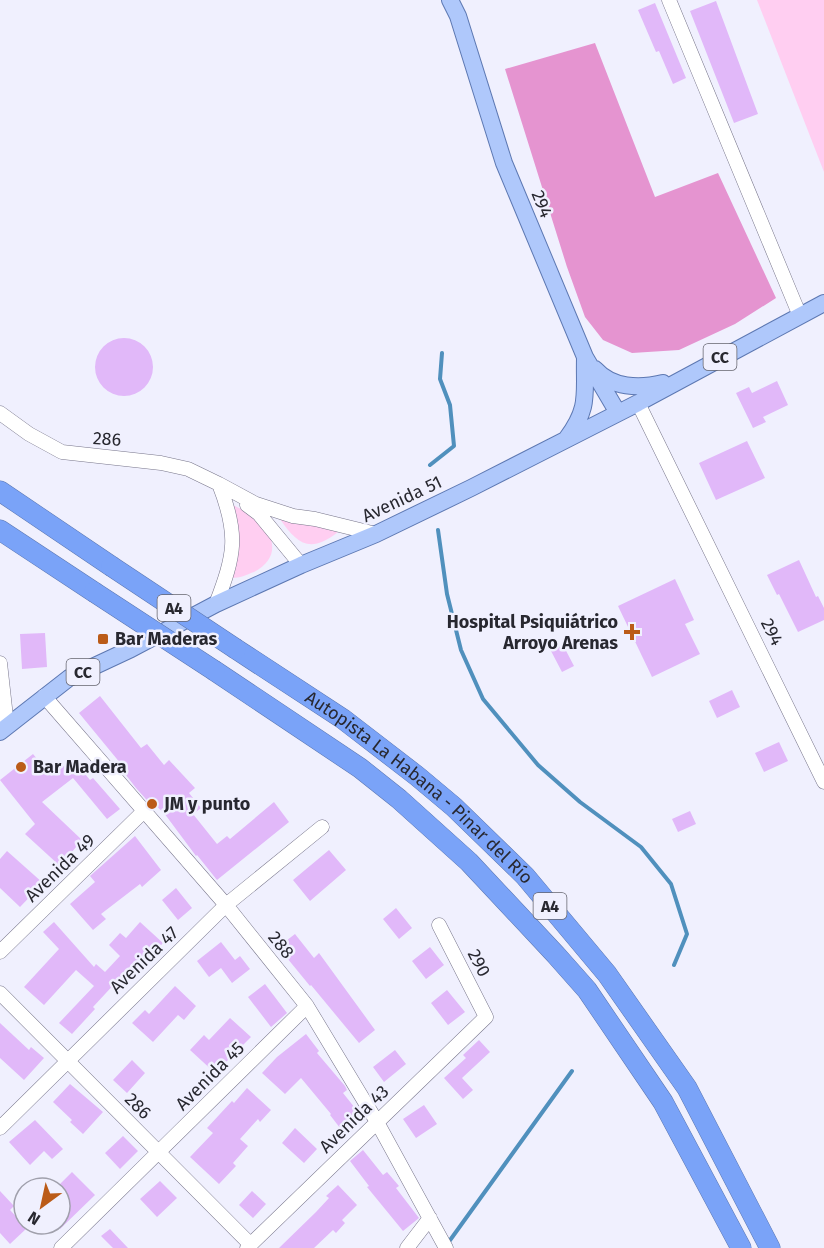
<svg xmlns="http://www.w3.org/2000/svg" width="824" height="1248" font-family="'Fira Sans',sans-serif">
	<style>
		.green { fill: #ffcef1 }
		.forest { fill: #e594d0 }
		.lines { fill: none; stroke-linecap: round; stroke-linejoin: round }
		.stream { stroke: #5090bd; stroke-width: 4 }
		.building { fill: #e1b8f9 }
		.minor-casing { stroke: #78768b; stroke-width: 15 }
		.major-casing { stroke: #5d78b2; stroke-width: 18 }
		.highway-casing { stroke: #5d78b2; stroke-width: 21 }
		.minor { stroke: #fff; stroke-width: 14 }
		.major { stroke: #afc8fb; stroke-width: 16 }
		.highway { stroke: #7aa3f8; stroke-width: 20 }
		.highway-bridge-casing { stroke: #5d78b2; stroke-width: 21; stroke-linecap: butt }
		.highway-bridge { stroke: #7aa3f8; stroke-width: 20 }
		.poi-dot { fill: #bb5b18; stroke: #f0f0fe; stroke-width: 2 }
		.labels { text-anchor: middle; stroke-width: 5; stroke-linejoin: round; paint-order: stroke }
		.shield { fill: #f0f0fe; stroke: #64646e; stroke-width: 1.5 }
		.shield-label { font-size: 16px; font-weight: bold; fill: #282830 }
		.street-label { font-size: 18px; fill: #282830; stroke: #f0f0fe }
		.poi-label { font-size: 18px; font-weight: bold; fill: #282830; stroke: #f0f0fe; text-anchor: start }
	</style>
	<rect width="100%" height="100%" fill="#f0f0fe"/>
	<path class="green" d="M757 0H824V172Z
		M233 505C242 510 254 514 261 522 277 541 277 560 254 572 246 575 240 578 232 578 239 548 240 536 233 505Z
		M280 519 337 528 338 532C310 554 297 544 280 519Z"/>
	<path class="forest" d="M595 43 655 197 718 173 776 298 735 324 679 350 632 353 603 340 585 317 567 267 505 69Z"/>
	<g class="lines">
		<path class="stream" d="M430 465 454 446 450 405 440 379 442 353
			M438 530 447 594 461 650 483 699 538 765 580 802 641 847 671 884 687 934 674 965
			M448 1243 572 1071"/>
	</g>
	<path class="building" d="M716 1 758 114 734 123 690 11Z
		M655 3 686 78 673 84 659 51 656 52 638 10Z
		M95 367a29 29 0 1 1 58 0a29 29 0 1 1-58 0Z
		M777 381 788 405 763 417 766 422 753 428 736 393 749 387 752 393Z
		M747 441 765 478 716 500 699 463Z
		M799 560 816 597 818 596 824 608V620L798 632 779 594 777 595 767 575Z
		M675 579 694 620 685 624 700 654 652 677 618 606Z
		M45 633 47 667 22 669 20 634Z
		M563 645 574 666 562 672 551 651Z
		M732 690 740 707 717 718 709 701Z
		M100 696 141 748 147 744 164 765 169 760 195 788 189 793 201 808 193 814 217 844 227 836 230 839 274 802 289 822 217 880 197 855 196 856 164 813 155 805 153 807 136 788 119 766 121 764 79 713Z
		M779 742 788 761 764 772 755 753Z
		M33 754 51 776 73 759 90 780 93 778 120 809 107 819 73 778 42 802 82 840 60 866 25 834 35 824 0 780Z
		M690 811 696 824 678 832 672 819Z
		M135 836 161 870 142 887 140 884 101 914 106 919 93 930 70 904 95 882 90 876Z
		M329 850 346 870 310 901 293 880Z
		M7 851 43 883 20 907 0 888V859Z
		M176 888 192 908 178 920 162 900Z
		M396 908 412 928 399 939 383 919Z
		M54 922 94 967 96 964 105 972 120 956 109 945 120 933 126 938 140 922 163 943 152 955 149 952 134 969 131 966 93 1007 95 1009 72 1034 59 1023 94 986 76 970 44 1005 24 987 59 949 43 932Z
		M295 934 314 958 319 953 375 1030 359 1043 311 985 310 986 278 947Z
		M221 942 235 960 240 956 250 969 232 983 221 968 209 977 197 961Z
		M430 947 444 965 426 979 412 961Z
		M265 984 287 1013 271 1027 248 997Z
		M175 986 196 1006 184 1020 178 1015 153 1042 132 1023 145 1010 149 1014Z
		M447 990 465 1012 448 1025 431 1003Z
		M230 1018 251 1037 215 1073 190 1050 204 1035 209 1040Z
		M0 1023 29 1050 31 1047 44 1058 24 1080 0 1058Z
		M306 1034 319 1051 317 1053 345 1086 347 1090 343 1093 359 1113 340 1128 330 1115 331 1114 301 1078 285 1094 262 1073 277 1057Z
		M479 1040 490 1052 462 1078 473 1090 463 1099 444 1078 466 1058 463 1055Z
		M395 1050 406 1064 384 1082 373 1067Z
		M132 1060 145 1073 127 1093 113 1080Z
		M70 1084 103 1112 83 1134 70 1122 72 1120 53 1102Z
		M247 1088 271 1110 260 1122 258 1119 240 1139 248 1146 233 1163 236 1166 219 1184 190 1157 213 1133 207 1128 232 1101 234 1103Z
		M424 1105 437 1124 416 1138 403 1119Z
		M35 1120 63 1149 52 1159 44 1151 30 1165 9 1142Z
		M295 1128 317 1149 304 1163 282 1143Z
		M123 1136 138 1151 120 1169 105 1153Z
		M363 1150 383 1175 387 1172 399 1186 396 1188 419 1218 403 1231 367 1187 369 1186 350 1161Z
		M72 1172 95 1195 60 1229V1184Z
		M160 1181 177 1198 157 1217 140 1199Z
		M338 1185 357 1205 342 1220 345 1223 336 1233 333 1230 314 1248H279L316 1212 329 1198 326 1196Z
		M0 1191 14 1206 10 1210 27 1228 10 1244 0 1233Z
		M252 1191 266 1204 253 1218 239 1205Z
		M110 1229 128 1248H113L101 1236Z"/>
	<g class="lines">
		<g class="minor-casing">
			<path id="minor" d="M669 0 800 316
				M638 403 824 782
				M0 413 29 434 62 452 161 463 188 469 219 484 256 504 293 516 315 519 376 534
				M247 505 259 514 301 565
				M216 604C235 554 239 535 219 484
				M0 663 7 726
				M44 696 226 905 307 1006 377 1122 446 1248
				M0 952 144 811
				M0 993 251 1245
				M0 1128 226 905 322 827
				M61 1248 307 1006
				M247 1248 486 1017 439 925
				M407 1248 430 1218"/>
		</g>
		<g class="major-casing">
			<path id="major" d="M450 0 458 16 504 163 585 357 618 413
				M595 369C612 388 639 389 663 383
				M567 438C590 407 584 394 585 358
				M0 732 69 678 131 649 216 604 301 565 376 534 471 488 638 403 824 303"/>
		</g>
		<g class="highway-casing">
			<g id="highway">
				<path d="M0 491 111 566"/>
				<path d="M0 530 94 592"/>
				<path id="s1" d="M236 649 343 719 417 776 454 807 525 876 607 974 687 1088 770 1248"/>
				<path d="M215 671 360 768 399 799 469 862 556 955 587 990 663 1102 741 1248"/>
			</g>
		</g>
		<use href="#minor" class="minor"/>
		<use href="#major" class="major"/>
		<use href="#highway" class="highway"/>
		<g class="highway-bridge-casing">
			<path id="highway-bridge" d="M111 566 236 649
				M94 592 215 671"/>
		</g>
		<use href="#highway-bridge" class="highway-bridge"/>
	</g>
	<g class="poi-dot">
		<path d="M629 623h6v6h6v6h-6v6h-6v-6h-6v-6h6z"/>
		<rect x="97" y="633" width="12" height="12" rx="3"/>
		<circle cx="21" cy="767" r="6"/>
		<circle cx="152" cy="804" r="6"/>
	</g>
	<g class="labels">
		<g class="shield">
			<rect x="703.5" y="344" width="33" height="26" rx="4.5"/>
			<rect x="157.5" y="595" width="33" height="26" rx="4.5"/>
			<rect x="66.5" y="659" width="33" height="26" rx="4.5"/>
			<rect x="533.5" y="893" width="33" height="26" rx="4.5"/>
		</g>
		<g class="shield-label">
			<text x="720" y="363">CC</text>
			<text x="174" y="614">A4</text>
			<text x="83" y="678">CC</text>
			<text x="550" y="912">A4</text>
		</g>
		<g class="street-label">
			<text transform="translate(542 204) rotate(68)" y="6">294</text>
			<text transform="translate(107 439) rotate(4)" y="6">286</text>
			<text transform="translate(402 499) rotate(-25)" y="6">Avenida 51</text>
			<text transform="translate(772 632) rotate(63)" y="6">294</text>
			<text dy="6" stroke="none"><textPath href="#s1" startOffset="230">Autopista La Habana - Pinar del Río</textPath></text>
			<text transform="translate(60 868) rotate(-44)" y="6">Avenida 49</text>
			<text transform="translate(281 945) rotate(51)" y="6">288</text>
			<text transform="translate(144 960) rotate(-44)" y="6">Avenida 47</text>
			<text transform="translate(479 963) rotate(63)" y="6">290</text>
			<text transform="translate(210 1076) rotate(-45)" y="6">Avenida 45</text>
			<text transform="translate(138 1106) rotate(45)" y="6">286</text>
			<text transform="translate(354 1119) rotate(-44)" y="6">Avenida 43</text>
		</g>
		<g class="poi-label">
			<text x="618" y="628" text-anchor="end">Hospital Psiquiátrico<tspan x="618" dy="21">Arroyo Arenas</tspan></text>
			<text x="115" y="645">Bar Maderas</text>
			<text x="33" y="773">Bar Madera</text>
			<text x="164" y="810">JM y punto</text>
		</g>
	</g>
	<g transform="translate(42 1206) rotate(213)"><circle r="28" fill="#f0f0fe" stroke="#a0a0ac" stroke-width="1.5"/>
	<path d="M0-4.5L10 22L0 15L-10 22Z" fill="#bb5b18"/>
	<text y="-9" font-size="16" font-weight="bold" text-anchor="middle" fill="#282830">N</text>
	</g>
</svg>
